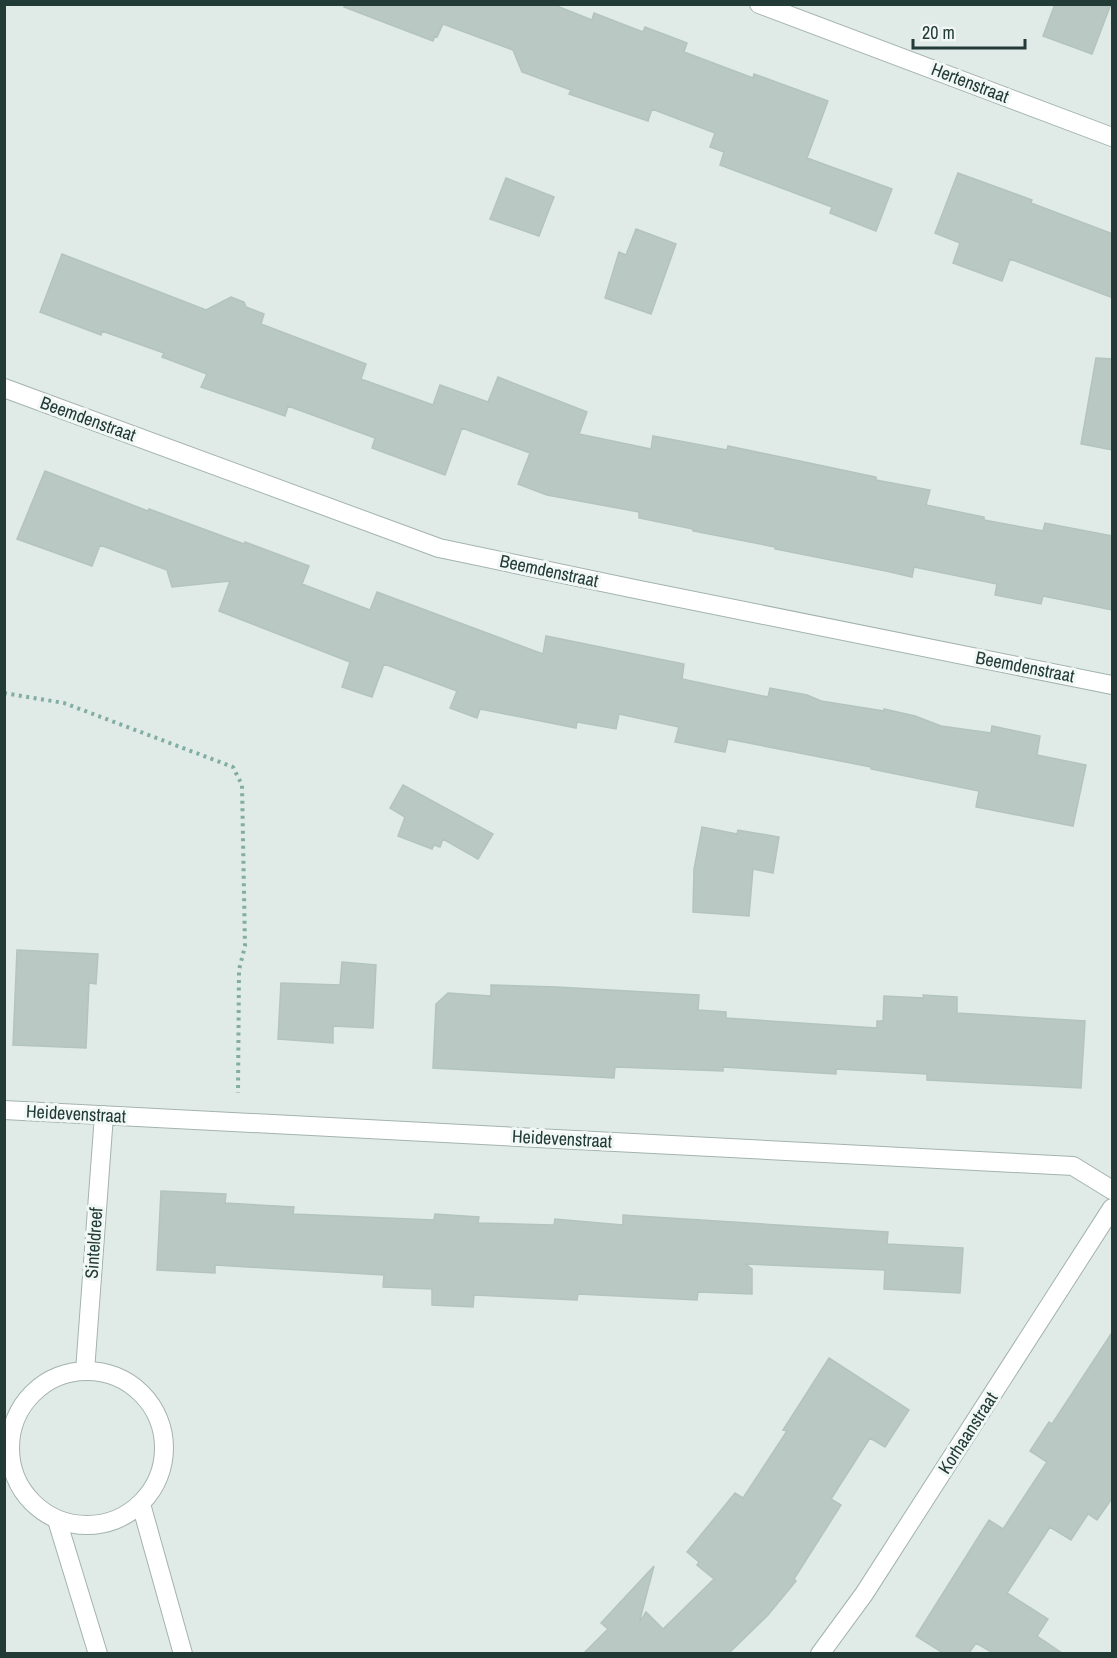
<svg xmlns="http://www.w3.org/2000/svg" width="1117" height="1658" font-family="'Archivo Narrow',sans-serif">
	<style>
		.building { fill: #b9c8c3; stroke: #b3c4be; stroke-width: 1.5 }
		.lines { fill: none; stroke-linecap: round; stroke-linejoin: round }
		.minor-casing { stroke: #a3b3ae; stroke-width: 20 }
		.path { stroke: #82ada3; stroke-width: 4; stroke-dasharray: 3 4.5; stroke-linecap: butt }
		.minor { stroke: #fff; stroke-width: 18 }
		.labels { text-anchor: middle; stroke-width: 6; stroke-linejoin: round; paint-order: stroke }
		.street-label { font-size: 18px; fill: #223b36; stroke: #f1f7f5 }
	</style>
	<rect width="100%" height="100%" fill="#e0ebe7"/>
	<path class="building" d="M344 4H552L592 20 594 13 643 32 645 27 687 43 684 52 753 78 754 74 828 101 807 158 892 189 876 231 830 213 832 207 720 165 724 152 710 147 715 133 652 109 648 121 569 94 571 90 522 72 513 50 443 24 437 37 435 36 433 41 344 7Z
		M1055 4H1111L1092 54 1043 36Z
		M958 173 1032 200 1031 203 1113 234V298L1010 259 1002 281 953 263 960 243 935 233Z
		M506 178 554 197 539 236 490 219Z
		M636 229 676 244 651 314 605 298 619 252 626 255Z
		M62 254 206 310 231 297 244 302 246 307 264 314 261 324 366 364 361 379 433 405 440 385 488 402 498 377 587 412 579 434 651 449 653 436 727 450 728 446 876 477V480L930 490 926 505 984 517V520L1043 531 1045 523 1113 536V610L1043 596 1041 604 995 595 997 584 914 567 912 577 886 571 775 549V547L693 531V529L639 518V512L547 495 518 484 530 453 462 428 445 475 372 448 375 438 288 406 285 416 201 387 207 374 162 357 164 353 102 331 101 335 40 312Z
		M1096 358 1113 359V450L1081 444Z
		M45 471 148 511 149 509 244 544 245 542 309 566 302 584 370 610 377 592 543 654 546 636 684 664 682 679 768 697 770 688 807 695 821 701 884 711V709L915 716 941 726 991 733 992 726 1040 736 1037 755 1086 765 1073 826 976 807 979 791 871 769V767L728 739 725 752 675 742 679 727 619 714 616 729 577 722 576 728 480 709 477 718 450 708 457 691 384 664 372 697 342 687 350 662 219 611 230 581 172 587 167 570 100 545 92 566 17 539Z
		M403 785 493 834 478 859 443 839 440 847 434 845 432 849 398 836 405 817 390 808Z
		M702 827 737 834 738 830 779 837 773 873 753 869 749 916 693 912 694 869Z
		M17 950 98 954 96 984 89 983 86 1048 13 1045Z
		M342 962 376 965 373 1028 333 1026V1043L278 1039 281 983 340 985Z
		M491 985 557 987 699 995 698 1010 726 1012V1018L877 1028V1021H883L884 996 924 998 923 995 957 997V1013L1085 1021 1081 1088 927 1080V1074L836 1069V1074L723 1067V1071L615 1067 614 1078 433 1068 436 1004 448 993 491 996Z
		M161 1191 226 1194 225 1203 294 1207 293 1214 434 1220 435 1214 479 1217 478 1223 554 1225 555 1219 623 1225V1215L888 1232 887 1244 963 1248 960 1293 884 1289 885 1270 745 1264 752 1269V1294L698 1292 697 1300 578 1294 577 1300 474 1295 473 1307 432 1305V1289L383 1287 384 1275 215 1265V1273L157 1270Z
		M1113 1331V1497L1097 1520 1088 1514 1071 1540 1050 1527 1007 1593 1048 1619 1037 1636 1062 1653H993L976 1643 969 1653H943L916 1636 989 1520 1003 1529 1047 1462 1030 1451 1049 1422 1052 1424Z
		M829 1358 909 1410 885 1447 870 1438 831 1499 841 1505 794 1579 796 1581 768 1615 729 1653H584L608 1629 601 1623 654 1566 639 1623 646 1612 663 1629 714 1579 697 1565 699 1562 687 1552 735 1493 743 1498 787 1431 783 1430Z"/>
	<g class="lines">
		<g class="minor-casing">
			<path id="minor" d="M759 4 1112 137
				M4 388 439 548 635 589 1112 685
				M4 1110 1073 1166 1112 1190
				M10 1448a77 77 0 1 1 154 0a77 77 0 1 1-154 0Z
				M85 1371 104 1115
				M141 1504 183 1654
				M57 1520 98 1654
				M820 1654 864 1594 1112 1208"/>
		</g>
		<path class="path" d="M4 693 64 703 233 767 242 785 245 946 239 970 238 1093"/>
		<use href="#minor" class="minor"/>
	</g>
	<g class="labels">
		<g class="street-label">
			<text transform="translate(970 83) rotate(21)" y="6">Hertenstraat</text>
			<text transform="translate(88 419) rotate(20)" y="6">Beemdenstraat</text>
			<text transform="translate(549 571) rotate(12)" y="6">Beemdenstraat</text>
			<text transform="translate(1025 667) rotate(11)" y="6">Beemdenstraat</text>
			<text transform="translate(76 1114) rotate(3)" y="6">Heidevenstraat</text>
			<text transform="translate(562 1139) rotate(3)" y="6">Heidevenstraat</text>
			<text transform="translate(94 1243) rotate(-86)" y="6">Sinteldreef</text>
			<text transform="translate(968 1433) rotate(-57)" y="6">Korhaanstraat</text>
		</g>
	</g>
	<rect width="1117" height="1658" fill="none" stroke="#223b36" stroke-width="12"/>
	<path d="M913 39v9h112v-9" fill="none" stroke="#223b36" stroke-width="3"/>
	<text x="922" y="39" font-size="18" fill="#223b36" stroke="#f1f7f5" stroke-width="4.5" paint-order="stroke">20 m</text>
</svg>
